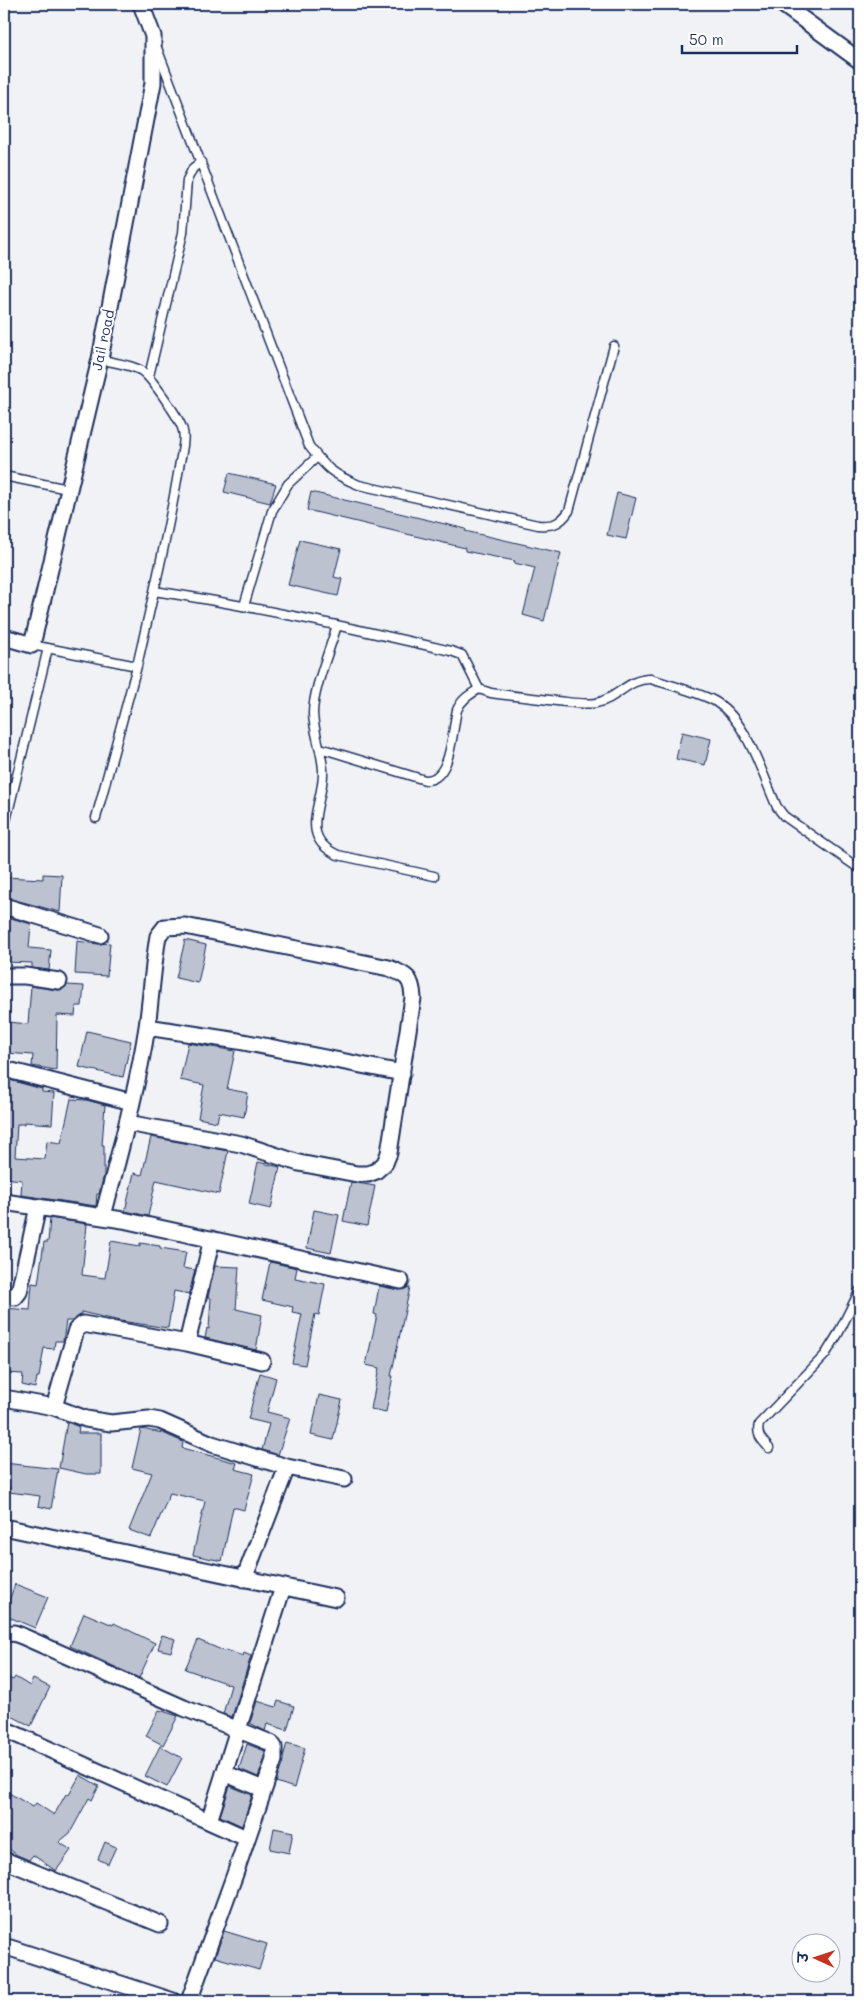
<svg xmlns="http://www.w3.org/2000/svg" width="864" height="2005" font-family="Mali,'Playpen Sans Deva',sans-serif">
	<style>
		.building { fill: #bcc2d0; stroke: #1b2f5e }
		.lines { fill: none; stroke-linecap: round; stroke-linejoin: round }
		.service-casing { stroke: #1b2f5e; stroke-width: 11 }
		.minor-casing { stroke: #1b2f5e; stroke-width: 19 }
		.service { stroke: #fff; stroke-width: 8 }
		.minor { stroke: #fff; stroke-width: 15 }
		.labels { text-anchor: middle; stroke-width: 4; stroke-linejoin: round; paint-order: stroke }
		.street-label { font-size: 14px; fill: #1b2f5e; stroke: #fff }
	</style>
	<rect width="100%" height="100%" fill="#f1f2f5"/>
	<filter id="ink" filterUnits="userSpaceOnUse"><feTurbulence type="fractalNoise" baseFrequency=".02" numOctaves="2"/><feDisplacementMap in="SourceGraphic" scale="10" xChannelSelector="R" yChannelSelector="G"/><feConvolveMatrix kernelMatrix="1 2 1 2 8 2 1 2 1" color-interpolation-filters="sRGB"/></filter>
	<g filter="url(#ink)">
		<path class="building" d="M229 473 276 484 270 503 224 492Z
			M311 492 466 529 465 531 561 553 544 621 523 615 535 568 514 563 515 561 465 551V548L307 510Z
			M617 493 636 498 626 539 607 535Z
			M300 540 341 549 334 577 342 579 338 596 288 585Z
			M682 732 711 739 705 765 676 759Z
			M43 874 62 875 60 912 4 897V877L43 879Z
			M4 916 31 924 29 948 51 950 49 970 32 968V963L4 962Z
			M185 940 206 945 198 983 176 978Z
			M77 941 98 944 110 943 107 976 75 974Z
			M67 985 84 986 82 1006H76L75 1016 57 1015 56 1070 32 1066 33 1055 6 1053 8 1022 28 1024 31 986 58 990 63 989Z
			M87 1031 131 1041 123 1077 79 1067Z
			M188 1043 235 1051 227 1089 248 1093 244 1117 219 1112 217 1122 198 1118 204 1085 180 1080Z
			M6 1079 42 1089V1092L54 1093 52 1124 24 1122V1124H17L15 1157 45 1159 47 1141 61 1143 71 1099 86 1100 105 1105 102 1145H104V1175L99 1194H97L96 1206 21 1195 22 1180 4 1178V1100Z
			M151 1137 228 1151 219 1194 156 1180 148 1216 125 1211 134 1173 142 1175Z
			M258 1162 280 1167 271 1209 249 1204Z
			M351 1182 375 1186 367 1226 343 1221Z
			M314 1210 339 1215 331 1253 307 1248Z
			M50 1218 87 1224 82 1275 105 1278 111 1241 140 1246V1243L160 1246V1248L186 1252 183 1268 195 1270 189 1294 174 1291 168 1328 120 1321 81 1312V1315L72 1321H66L63 1341H55L54 1349 44 1348 39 1377H37L35 1388 22 1385 23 1374 4 1373V1308L30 1310 32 1283 38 1284 44 1242H48Z
			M270 1262 297 1268 295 1278 325 1284 319 1315 315 1314 305 1365 292 1363 302 1314 292 1312 293 1307 262 1300Z
			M215 1266 239 1267 236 1309 262 1315 256 1350 205 1338 207 1328 209 1329 211 1298 208 1297Z
			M379 1286 399 1290 410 1287 391 1376H393L386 1412 371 1409 379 1368 366 1365 377 1315 374 1314Z
			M260 1373 276 1378 267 1412 290 1418 278 1455 262 1450 269 1424 248 1419Z
			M319 1395 342 1400 333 1440 311 1435Z
			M67 1422 79 1427 78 1433H101V1474H86L59 1468Z
			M141 1429 163 1433 183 1442 182 1448 237 1463 235 1469 254 1474 244 1510 233 1507 222 1561 193 1555 205 1501 170 1493 151 1538 129 1530 152 1473 132 1468Z
			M4 1463 58 1469 51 1509 38 1506 40 1496 9 1492 10 1488H4Z
			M15 1584 48 1597 35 1628 4 1615Z
			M84 1613 113 1625 114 1623 155 1643 139 1678 70 1646Z
			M162 1635 175 1639 171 1652 158 1649Z
			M198 1640 224 1651 225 1650 243 1656 244 1653 251 1656 232 1717 223 1714 231 1685 185 1669Z
			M4 1676 13 1680 15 1677 30 1686 33 1679 50 1687 31 1726 4 1712Z
			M257 1701 276 1707 278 1701 294 1706 287 1730 267 1724 265 1731 250 1723Z
			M159 1710 178 1716 163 1745 146 1736Z
			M287 1743 305 1748 294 1788 276 1782Z
			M247 1744 265 1751V1758L258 1777 239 1769Z
			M160 1746 182 1758 167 1787 145 1776Z
			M80 1775 99 1786 92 1800 89 1798 70 1833 59 1842 71 1850 56 1871 33 1855 29 1860 17 1855 4 1845V1801L9 1793 33 1807 36 1803 54 1815 66 1794 69 1795Z
			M230 1786 252 1795 242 1826 220 1816Z
			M274 1828 293 1832 289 1853 270 1849Z
			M105 1842 116 1847 108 1864 98 1859Z
			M224 1931 267 1944 259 1970 215 1957Z"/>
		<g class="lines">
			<g class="service-casing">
				<path id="service" d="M157 48 309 446C326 468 332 474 359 485L538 525C553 526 560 524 569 511L614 346
					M149 376 183 233 187 180 193 168 201 162
					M4 476 68 489
					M154 591C254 606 352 628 451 651L462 655 479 689 491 693C513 696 535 698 557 701 569 702 583 705 596 703 618 699 628 678 651 679 669 685 702 693 716 702 747 721 762 774 777 807L784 816 857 867
					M244 606 272 511 288 484 317 457
					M337 625C330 650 313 689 313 714 314 733 322 751 323 770 325 802 296 836 338 855L434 876
					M32 645 137 666C152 600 168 535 179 468 180 458 186 441 183 431 181 420 150 375 140 370 128 364 113 363 100 359
					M320 748 425 780C452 781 452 730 457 710 462 699 469 695 479 689
					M96 818 137 666
					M4 829 48 648
					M769 1448C762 1440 756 1435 759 1424L825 1355 838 1334 860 1290"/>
			</g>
			<g class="minor-casing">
				<path id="minor" d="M782 4 860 61
					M4 637 32 645 100 359 153 83V36L141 4
					M4 906 100 935
					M4 976H25L59 981
					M147 1027 238 1041 402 1073
					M4 1069 132 1102
					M4 1202 123 1220 401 1281
					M103 1216C119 1154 137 1091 147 1027 151 997 153 966 158 936L165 927 185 926 389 968C407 975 412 978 413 998L389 1153 385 1163 376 1171 368 1174H357L299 1163 241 1144 127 1123
					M4 1295 15 1297 19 1292 38 1207
					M187 1343 262 1361
					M4 1398 54 1407 86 1419 111 1423 149 1419 160 1421 212 1444 287 1467 344 1479
					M54 1407 76 1330 83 1324 187 1343 212 1239
					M4 1527 336 1598
					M244 1579 287 1467
					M4 1634 14 1633 22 1636 184 1708 271 1743 274 1747V1760L235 1874 189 2001
					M4 1729 246 1838
					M224 1773 263 1789
					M209 1821 283 1587
					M4 1860 160 1924
					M4 1946 173 2001"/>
			</g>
			<use href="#service" class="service"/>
			<use href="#minor" class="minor"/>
		</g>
	</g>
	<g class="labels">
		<g class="street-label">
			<text transform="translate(103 340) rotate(-78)" y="5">Jail road</text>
		</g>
	</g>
	<rect width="864" height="2005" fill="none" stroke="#fff" stroke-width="20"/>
	<rect x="10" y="10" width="844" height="1985" fill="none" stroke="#1b2f5e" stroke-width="2" filter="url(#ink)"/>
	<g transform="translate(816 1958) rotate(273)"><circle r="24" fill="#ffffff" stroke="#a4acbf"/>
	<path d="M0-4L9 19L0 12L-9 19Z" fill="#c8321e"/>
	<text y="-8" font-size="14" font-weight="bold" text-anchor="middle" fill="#1b2f5e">उ</text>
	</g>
	<path d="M682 45v8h115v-8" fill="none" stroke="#1b2f5e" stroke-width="2.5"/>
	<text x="689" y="45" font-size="15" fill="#1b2f5e" stroke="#ffffff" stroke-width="4" paint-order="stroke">50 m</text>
</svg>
